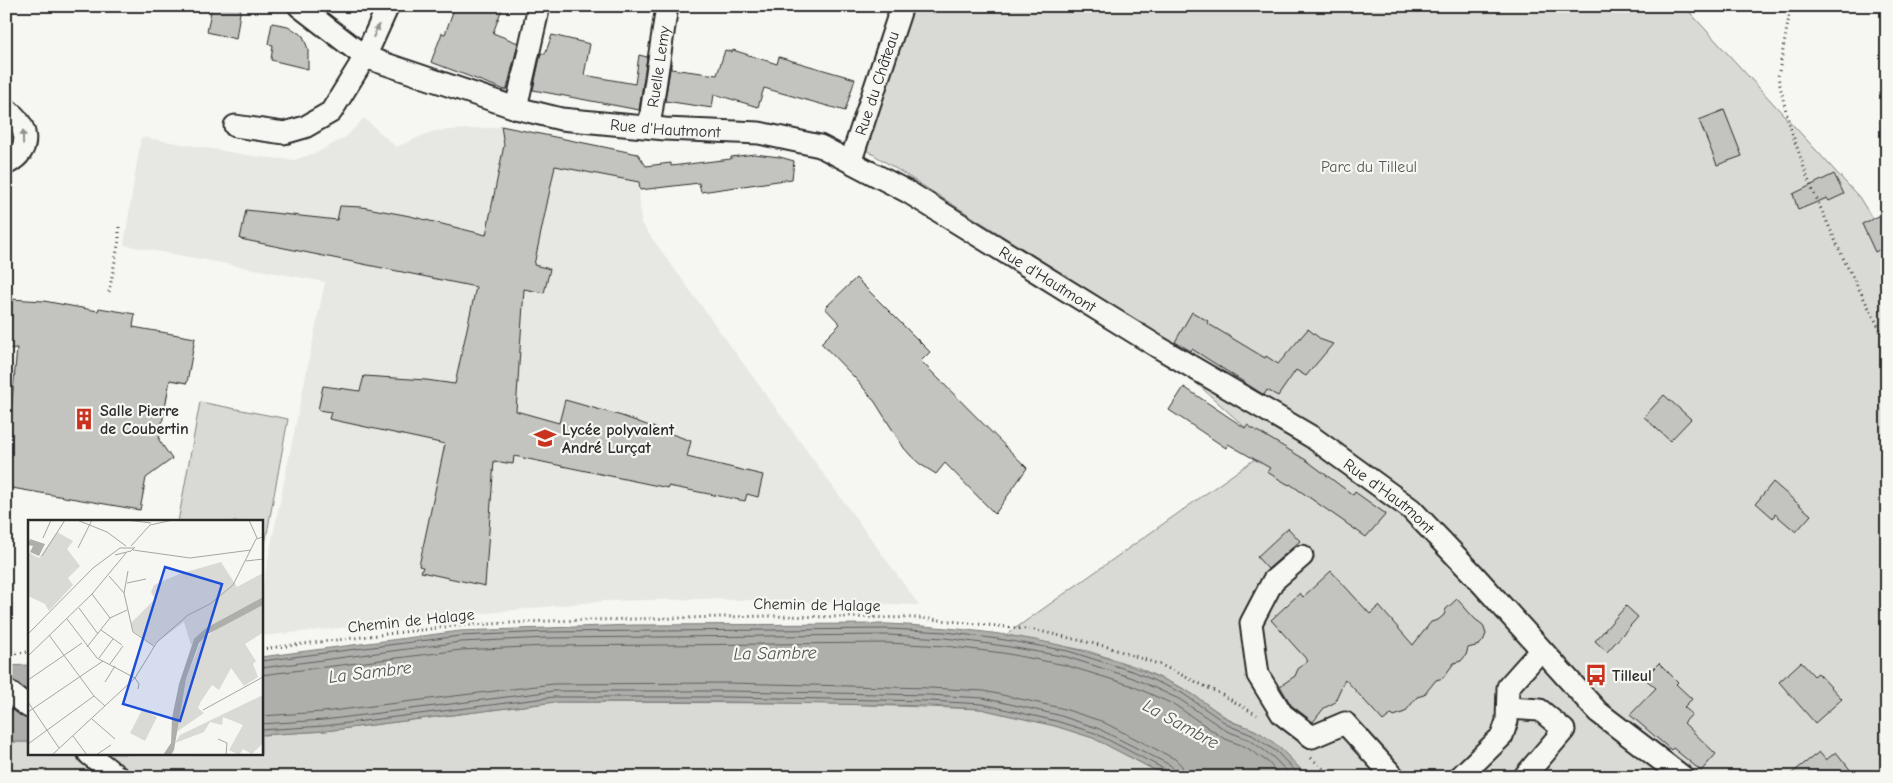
<svg xmlns="http://www.w3.org/2000/svg" width="1893" height="783" font-family="'Comic Neue',sans-serif">
	<style>
		.built { fill: #e7e7e3 }
		.green { fill: #d9d9d5; stroke: #828280 }
		.water { fill: #aeaeab; stroke: #7a7a78 }
		.lines { fill: none; stroke-linecap: round; stroke-linejoin: round }
		.shore { stroke: #5f5f5e; stroke-width: 1 }
		.building { fill: #c3c3c0; stroke: #2b2b2b }
		.minor-casing { stroke: #2b2b2b; stroke-width: 25 }
		.path { stroke: #2b2b2b; stroke-width: 3; stroke-dasharray: 1 4; stroke-linecap: butt }
		.minor { stroke: #f6f6f2; stroke-width: 21 }
		.oneway { fill: #90908e }
		.labels { text-anchor: middle; stroke-width: 4.5; stroke-linejoin: round; paint-order: stroke }
		.street-label { font-size: 16px; fill: #2b2b2b; stroke: #f6f6f2 }
		.park-label { font-size: 16px; fill: #565656; stroke: #f6f6f2 }
		.poi-label { font-size: 16px; font-weight: bold; fill: #2b2b2b; stroke: #f6f6f2; text-anchor: start }
		.water-label { font-size: 18px; font-style: italic; fill: #525251; stroke: #f6f6f2 }
		.inset-road { fill: none; stroke: #a5a5a2; stroke-width: 1 }
		.view { fill: #1d4ed8; fill-opacity: 0.15; stroke: #1d4ed8; stroke-width: 2.5 }
		.inset-edge { fill: none; stroke: #2b2b2b; stroke-width: 2.5 }
	</style>
	<rect width="100%" height="100%" fill="#f6f6f2"/>
	<filter id="ink" filterUnits="userSpaceOnUse"><feTurbulence type="fractalNoise" baseFrequency=".02" numOctaves="2"/><feDisplacementMap in="SourceGraphic" scale="10" xChannelSelector="R" yChannelSelector="G"/><feConvolveMatrix kernelMatrix="1 2 1 2 8 2 1 2 1" color-interpolation-filters="sRGB"/></filter>
	<g filter="url(#ink)">
		<path class="built" d="M364 118 396 147 434 131 503 127 638 154 642 160 638 168 641 223 919 605 706 599 603 601 261 636V594L325 282 124 245 141 137 259 157 295 160 320 151 346 137Z"/>
		<path class="green" d="M907 6H1684L1859 197 1887 242V777H1308L1280 748 1255 730 1233 722 1184 689 1137 667 1088 651 1006 635 1269 449 1106 301 863 148Z
			M200 402 288 419 263 555H261V522H178Z
			M555 702 811 703 981 709 1055 726 1093 738 1168 777H6V742H29V754H261V735L325 731Z"/>
		<path class="water" d="M888 624C991 629 1088 642 1182 688 1200 697 1215 712 1232 722 1239 725 1247 726 1254 730 1276 740 1291 760 1308 777H1168L1093 738 1055 726 981 709 929 706 728 702H555L325 731 261 735V657L460 631 634 625Z
			M29 665V742H6V666Z"/>
		<g class="lines">
			<path class="shore" d="M261 661 460 636 547 632 888 629 946 632 1005 640 1068 651 1135 672 1182 693 1230 726 1252 735 1277 752 1301 777
				M261 668 461 642 547 638 888 635 945 638 1004 646 1067 657 1133 678 1179 699 1227 731 1250 740 1273 757 1292 777
				M261 675 461 650 547 646 888 643 945 646 1003 653 1065 665 1130 685 1175 705 1223 738 1246 747 1268 762 1281 777
				M261 716 323 712 553 684 728 683 930 688 984 691 1061 708 1101 721 1175 759 1182 766 1184 777
				M261 724 324 720 554 691H728L930 695 983 698 1058 715 1097 728 1170 765 1175 770 1176 777
				M261 730 324 726 554 697H728L929 701 982 704 1056 721 1095 733 1168 771 1170 777"/>
		</g>
		<path class="building" d="M212 6H241L236 39 207 32Z
			M455 6H503L493 33 518 43 507 89 505 90 431 62 442 33 445 34Z
			M272 23 288 26 303 36 308 49V69L271 60 273 45 268 44Z
			M552 35 590 44 584 75 635 84 639 55 647 57 639 110 533 90 541 53 545 54Z
			M725 50 732 52 733 50 777 64 779 57 855 79 845 111 764 88 758 107 714 94 712 108 665 101 671 63V69L717 75Z
			M1724 110 1742 156 1717 165 1699 120Z
			M501 126 638 154 646 166 671 163V166L731 159V157L754 154 780 157 794 161 792 179 701 192 699 183 640 190 639 182 555 166 534 265 550 269 544 293 524 289 516 411 559 423 565 400 622 416 691 441 687 457 763 475 758 497 747 494 745 501 668 486V488L514 456 513 464 494 461 485 586 421 572 423 567 419 566 445 444 329 419 331 412 318 410 323 386 360 391 364 376 426 380 455 384 476 287 240 239 246 210 337 220 340 206 362 207 410 216 486 235 504 145Z
			M1834 174 1844 194 1829 201 1827 198 1798 210 1793 194Z
			M1887 212V246L1875 252 1862 224Z
			M856 278 930 352 921 361 1027 468 995 514 945 463 936 474 920 464 911 456 904 448 875 402 856 379 821 343 840 324 825 308Z
			M10 299 44 301 98 311 99 308 135 314 133 327 195 338 187 383 170 380 159 440 172 459 146 478 140 510 6 487V464L17 348 6 349V321Z
			M1192 312 1208 321 1207 323 1265 358 1266 356 1278 364 1308 329 1322 340 1333 344 1306 376 1296 370 1278 396 1267 390 1264 395 1192 349 1191 351 1175 342Z
			M1184 387 1245 428 1247 425 1306 460 1353 495 1355 492 1386 514 1366 537 1290 484 1289 485 1267 472 1270 468 1228 444 1226 448 1169 410Z
			M1664 395 1691 419 1670 441 1644 417Z
			M1773 482 1811 515 1796 532 1775 514 1773 518 1756 503Z
			M1288 528 1300 541 1268 569 1257 557Z
			M1331 571 1370 614 1379 606 1413 645 1431 622 1438 620 1444 615 1446 609 1457 599 1475 619 1483 625 1486 634 1483 641 1479 645 1468 648 1466 655 1461 661 1454 663 1443 678 1436 680 1424 695 1417 697 1405 712 1394 716 1392 714 1383 721 1345 679 1334 703 1324 708 1313 722 1291 705 1280 686 1295 676 1298 669 1308 661 1271 620 1300 593 1303 597Z
			M1626 606 1638 617 1607 652 1595 641Z
			M1801 662 1814 676 1818 673 1842 699 1815 723 1779 682Z
			M1659 663 1678 682 1676 684 1692 699 1684 707 1692 714 1684 723 1716 754 1701 771 1673 748 1671 750 1630 715 1656 688 1644 678Z
			M1819 752 1826 760 1836 752 1856 777H1787Z"/>
		<g class="lines">
			<g class="minor-casing">
				<g id="minor">
					<path id="s1" d="M299 6 365 57 516 108 561 119 665 129 759 133 820 146 908 192 1158 347 1312 437 1411 509 1474 575 1598 712 1683 777"/>
					<path d="M516 108 539 6"/>
					<path d="M6 109C28 125 34 150 6 164"/>
					<path d="M235 126 284 133 305 127 331 112 365 57 388 6"/>
					<path id="s2" d="M649 127 667 6"/>
					<path id="s3" d="M851 160 902 6"/>
					<path d="M1302 556 1273 581 1251 623 1258 675 1282 714 1312 737 1345 723 1394 777"/>
					<path d="M6 690 29 707"/>
					<path d="M1508 708 1540 710 1564 730 1524 777"/>
					<path d="M89 754 118 777"/>
					<path d="M1460 777 1502 736 1507 721 1508 687 1541 650"/>
				</g>
			</g>
			<path class="path" d="M1791 6 1778 77 1789 124 1809 182 1845 262 1887 343
				M109 292 119 240V223
				M261 649 454 626 547 621 768 616 921 618 1035 630 1108 647 1161 665 1219 693 1257 715
				M6 654 29 652
				M1311 758 1333 777"/>
			<use href="#minor" class="minor"/>
		</g>
		<defs><path id="oneway-solid" d="M-6-.8H1V-3.2L6.5 0L1 3.2V.8H-6Z" transform="scale(1.25)"/></defs>
		<g class="oneway">
			<use href="#oneway-solid" transform="translate(376 31) rotate(-66)"/>
			<use href="#oneway-solid" transform="translate(23 137) rotate(-91)"/>
		</g>
	</g>
	<defs>
		<g id="building-bare" transform="scale(1.725)"><path d="M-4-6H4V6H1V3H-1V6H-4ZM-2.5-4.3h1.7v1.8h-1.7ZM.8-4.3h1.7v1.8H.8ZM-2.5-1h1.7V.8h-1.7ZM.8-1h1.7V.8H.8Z" fill="#c8321e" stroke="#f6f6f2" stroke-width="2.5" paint-order="stroke"/></g>
		<g id="school-bare" transform="scale(1.725)"><path d="M0-5L7-2L0 1L-7-2ZM-4 1L0 2.5L4 1V4Q0 6-4 4Z" fill="#c8321e" stroke="#f6f6f2" stroke-width="2.5" paint-order="stroke"/></g>
		<g id="bus-bare" transform="scale(1.725)"><path d="M-5-6H5V4H4V6H2V4H-2V6H-4V4H-5ZM-3.5-4V0h7V-4ZM-3.5 1.2v1.5H-2V1.2ZM2 1.2v1.5H3.5V1.2Z" fill="#c8321e" stroke="#f6f6f2" stroke-width="2.5" paint-order="stroke"/></g>
	</defs>
	<g fill-rule="evenodd">
		<use href="#building-bare" x="84" y="419"/>
		<use href="#school-bare" x="545" y="438"/>
		<use href="#bus-bare" x="1596" y="675"/>
	</g>
	<g class="labels">
		<g class="street-label">
			<text dy="6" stroke="none"><textPath href="#s2" startOffset="61">Ruelle Lemy</textPath></text>
			<text dy="6" stroke="none"><textPath href="#s3" startOffset="81">Rue du Château</textPath></text>
			<text dy="6" stroke="none"><textPath href="#s1" startOffset="394">Rue d'Hautmont</textPath></text>
			<text dy="6" stroke="none"><textPath href="#s1" startOffset="814">Rue d'Hautmont</textPath></text>
			<text dy="6" stroke="none"><textPath href="#s1" startOffset="1219">Rue d'Hautmont</textPath></text>
			<text transform="translate(817 604) rotate(1)" y="6">Chemin de Halage</text>
			<text transform="translate(411 620) rotate(-6)" y="6">Chemin de Halage</text>
		</g>
		<g class="park-label">
			<text x="1369" y="172">Parc du Tilleul</text>
		</g>
		<g class="poi-label">
			<text x="100" y="416">Salle Pierre<tspan x="100" dy="18">de Coubertin</tspan></text>
			<text x="562" y="435">Lycée polyvalent<tspan x="562" dy="18">André Lurçat</tspan></text>
			<text x="1612" y="681">Tilleul</text>
		</g>
		<g class="water-label">
			<text transform="translate(775 653) rotate(-1)" y="6">La Sambre</text>
			<text transform="translate(370 672) rotate(-7)" y="6">La Sambre</text>
			<text transform="translate(1181 724) rotate(29)" y="6">La Sambre</text>
		</g>
	</g>
	<g transform="translate(28 520)">
		<rect width="235" height="235" fill="#f6f6f2"/>
		<path d="M29 12 45 21 39 29 52 46 40 58 45 65 21 91 17 84 0 76V32L11 38ZM193 42 209 67 235 53V77L178 108 163 125 156 102 125 125 105 111 103 103 127 79 123 72 126 65 151 54ZM235 85 234 113 217 124 228 141 225 144 230 157 216 166 203 148 191 170 184 165 172 183 170 188 176 193 147 213 158 159 173 121 188 109ZM235 175V223L224 234 215 229 211 235 201 230 215 205 195 197 194 205 182 202 176 212 147 223 152 215ZM114 190 129 197 117 221 102 213Z" fill="#d9d9d5"/>
		<path d="M2 19 17 24 11 36 2 32 5 26 0 25ZM235 77V85L180 114 171 123 158 159 146 230 143 235H135L143 223 144 198 151 164 166 119 178 108Z" fill="#aeaeab"/>
		<path class="inset-road" d="M49 0 79 12 98 26M98 0 123 3M221 0 229 18M15 18 23 0M103 26 122 5 145 0M50 28 64 0M105 30 162 38 223 30M87 35 103 31 107 27M14 36 37 0M218 41 235 39M81 56 96 73 105 112 126 126M99 63 118 59M96 73 100 51M64 74 82 98M51 88 70 114M39 99 69 138 107 158 111 164 110 169M73 110 94 125M0 114 65 48 92 28H106M21 115 66 176 77 186M59 127 82 98 99 90M0 136 64 74 98 33M71 138 85 119M82 144 95 126M0 160 54 123M77 162 87 146M0 182 31 228M175 190 235 157M0 192 75 141M64 199 87 219M45 216 59 235M190 219 199 223 198 235M0 224 66 176M24 235 107 158 129 122 160 95 182 84 205 65 228 19 235 17M68 235 83 225"/>
		<path class="view" d="M137 47 194 64 152 201 95 184Z"/>
		<rect width="235" height="235" class="inset-edge"/>
	</g>
	<rect width="1893" height="783" fill="none" stroke="#f6f6f2" stroke-width="25"/>
	<rect x="12" y="12" width="1868" height="758" fill="none" stroke="#2b2b2b" stroke-width="2" filter="url(#ink)"/>
</svg>
